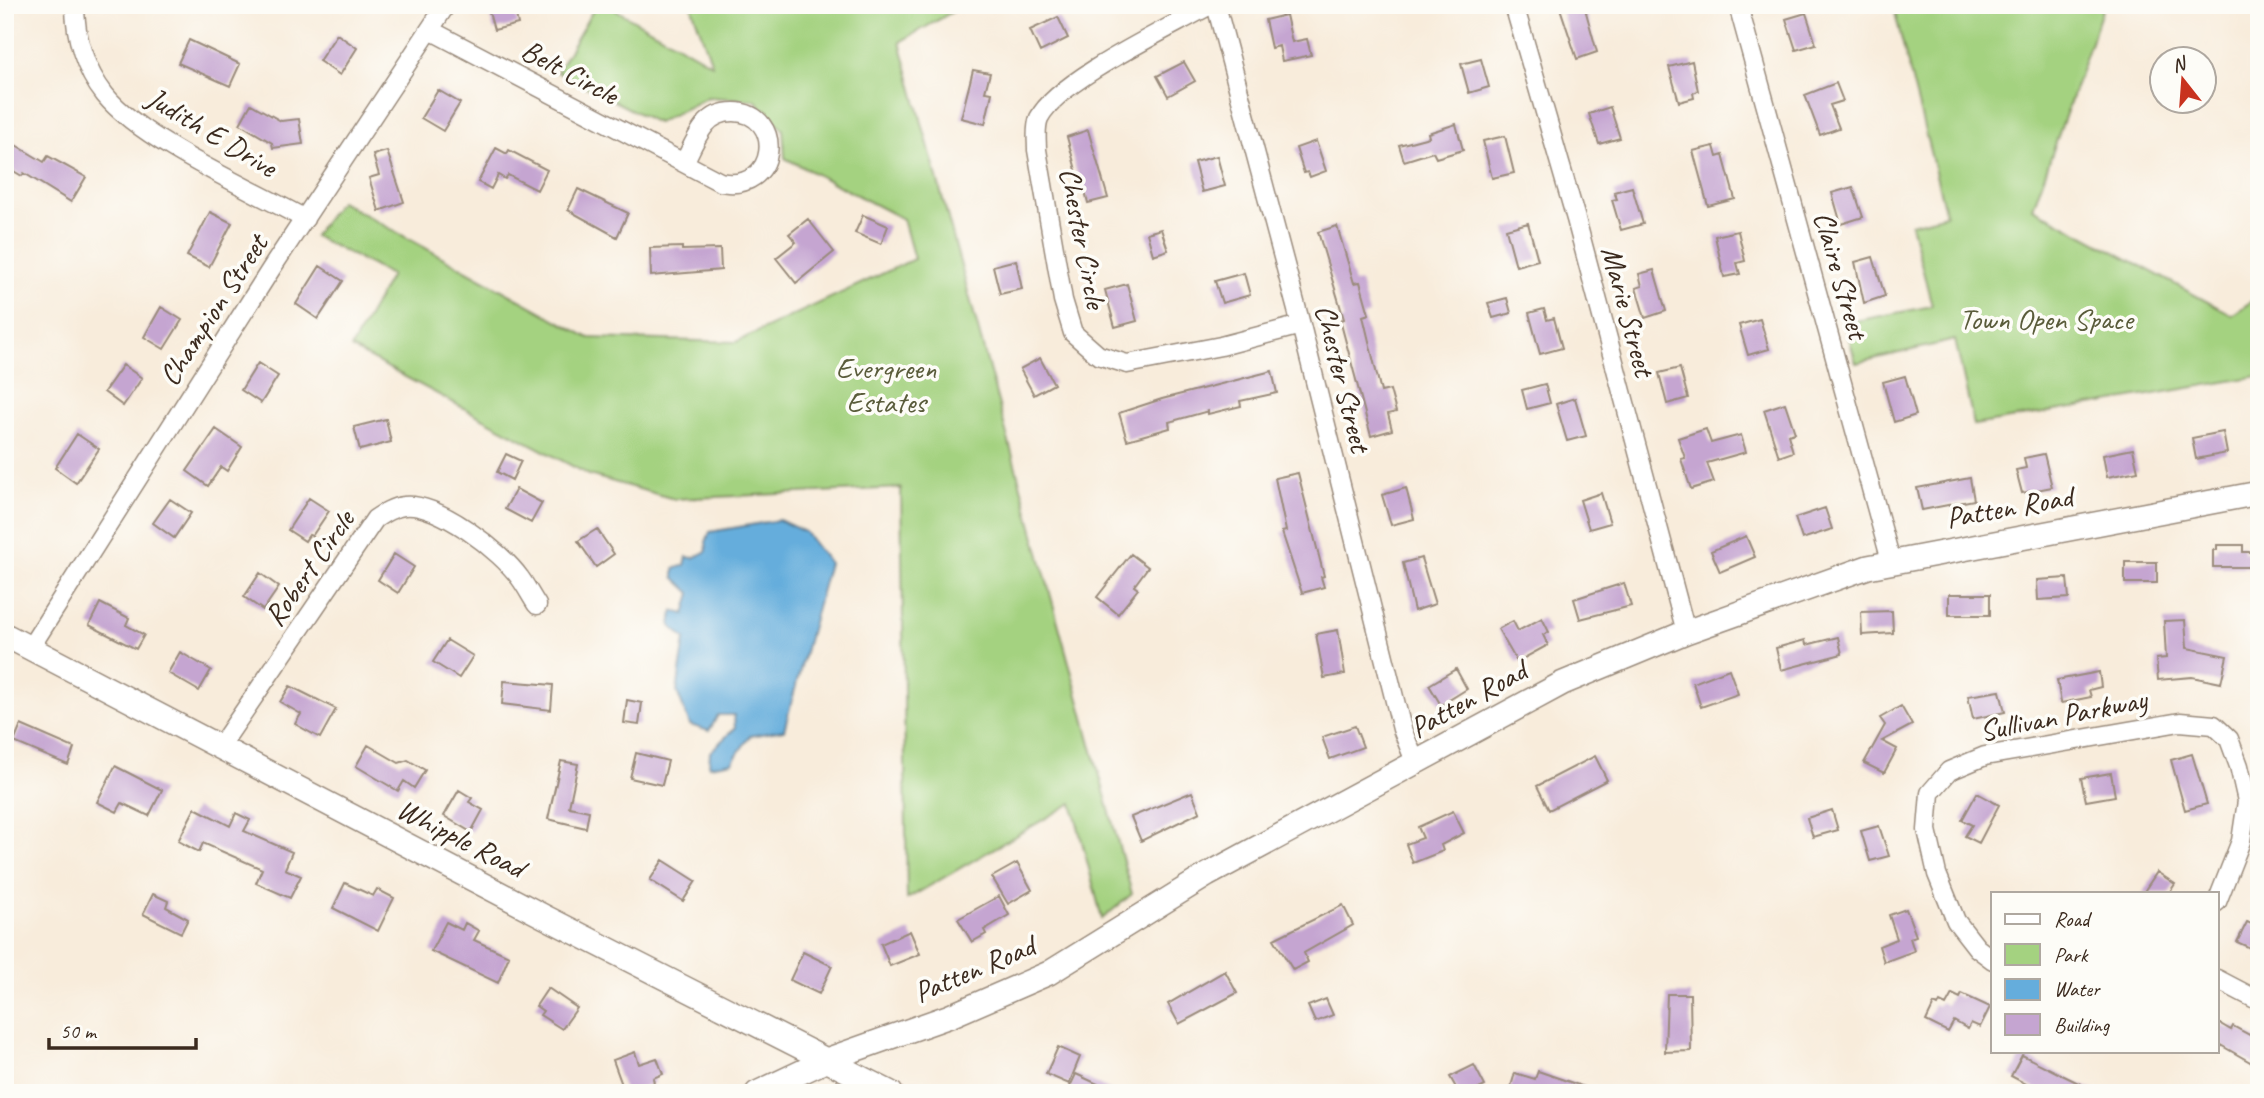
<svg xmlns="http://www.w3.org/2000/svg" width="2264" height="1098" font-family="Caveat,sans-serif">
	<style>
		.green { fill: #a4d280; stroke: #707e4f; stroke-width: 2 }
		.water { fill: #65addc; stroke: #506c7d; stroke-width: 2 }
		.building { fill: #c5a5d1 }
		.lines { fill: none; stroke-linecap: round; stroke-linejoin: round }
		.minor-casing { stroke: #9a8b7c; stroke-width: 21 }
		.tertiary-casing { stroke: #9a8b7c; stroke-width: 26 }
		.minor { stroke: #fff; stroke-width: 18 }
		.tertiary { stroke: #fff; stroke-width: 23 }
		.labels { text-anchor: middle; stroke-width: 7; stroke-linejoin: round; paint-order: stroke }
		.street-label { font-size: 30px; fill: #3b2a1e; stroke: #fdfcf7 }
		.park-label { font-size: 30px; fill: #5a5c3b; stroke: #fdfcf7 }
	</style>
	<rect width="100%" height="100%" fill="#fdfcf7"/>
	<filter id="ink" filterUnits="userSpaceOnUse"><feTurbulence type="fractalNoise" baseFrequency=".0143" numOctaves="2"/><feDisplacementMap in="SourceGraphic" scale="14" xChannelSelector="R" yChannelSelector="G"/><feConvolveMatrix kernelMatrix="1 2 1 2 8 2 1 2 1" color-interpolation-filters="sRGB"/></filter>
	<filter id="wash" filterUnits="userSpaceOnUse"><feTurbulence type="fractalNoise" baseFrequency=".00686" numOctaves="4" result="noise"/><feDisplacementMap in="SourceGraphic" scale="28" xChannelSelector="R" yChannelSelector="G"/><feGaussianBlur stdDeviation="1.57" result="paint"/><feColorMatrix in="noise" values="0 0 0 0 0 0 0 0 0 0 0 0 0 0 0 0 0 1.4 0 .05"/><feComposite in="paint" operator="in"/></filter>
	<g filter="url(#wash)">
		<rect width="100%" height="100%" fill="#f8ecdb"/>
		<path class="green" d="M596 5H607L712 64 691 5H964L900 42 1132 894 1102 919 1072 803 907 899 901 488 674 499 589 475 351 348 391 275 314 236 340 201 589 338 736 342 914 259 903 219 785 158 783 129 755 100 708 97 657 123 557 72Z
			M1893 5H2104L2033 208 2232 315 2259 296V376L1974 425 1955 340 1856 363 1845 323 1932 306 1911 224 1946 215Z"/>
		<path class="water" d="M779 520 805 532 829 563 784 730 750 736 732 762 709 766 710 752 735 728 734 715H718L709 731 690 725 677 692 685 639 671 626 673 611 685 614 691 593 674 577V569L685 565 687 557 693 558 707 551 706 542 710 532Z"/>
		<g id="blocks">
			<path class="building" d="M487 5H514L518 24 494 30Z
				M1559 5H1584L1597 52 1577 59Z
				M1806 13 1816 44 1796 50 1786 19Z
				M1286 15 1292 42 1307 39 1311 55 1282 61 1279 46 1271 48 1265 20Z
				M1058 17 1068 38 1040 52 1030 30Z
				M337 34 357 48 340 75 319 61Z
				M189 40 240 64 230 86 178 63Z
				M1481 59 1489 87 1469 93 1461 64Z
				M1692 61 1698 91 1693 93 1694 98 1679 102 1669 67Z
				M1184 62 1195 81 1168 96 1157 76Z
				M973 70 990 73 985 92 992 93 985 124 961 118Z
				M1836 83 1843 101 1830 105 1839 128 1820 135 1805 95Z
				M438 90 460 103 443 131 421 118Z
				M251 104 281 121 299 119 303 144 273 148 272 143 240 124Z
				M1610 107 1620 138 1599 144 1589 114Z
				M1456 124 1463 150 1436 158 1433 152 1404 161 1399 145 1429 137 1428 133Z
				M1088 130 1108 198 1088 203 1085 191 1082 192 1067 137Z
				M1505 136 1514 173 1492 178 1483 141Z
				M1316 141 1326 171 1310 177 1308 172 1304 173 1296 148Z
				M14 144 44 162 48 156 86 177 71 202 24 173 22 176 5 166V158Z
				M1714 146 1717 157 1723 155 1735 199 1708 206 1693 151Z
				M496 148 507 154 509 150 547 170 537 190 508 175 505 179 498 175 491 189 478 182Z
				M387 151 404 202 379 211 369 178 379 175 373 155Z
				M1217 156 1225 186 1202 192 1194 162Z
				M1632 187 1643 224 1621 230 1612 200 1617 199 1614 192Z
				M1853 187 1863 217 1841 224 1832 193Z
				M578 189 628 213 617 237 568 210Z
				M210 212 232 223 209 267 187 256Z
				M863 215 888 226 881 244 855 233Z
				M808 219 834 252 796 283 776 258 796 242 789 234Z
				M1528 223 1538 260 1516 266 1506 229Z
				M1337 226 1354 283 1360 282 1369 314 1363 316 1381 392 1390 390 1396 412 1388 414 1392 430 1371 436 1340 320 1344 319 1318 232Z
				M1161 229 1168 250 1153 255 1147 233Z
				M1738 231 1745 261 1737 263 1740 274 1724 277 1715 236Z
				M682 247V250L720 249 721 270 651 276 650 248Z
				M1873 257 1885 296 1864 303 1855 262Z
				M1016 260 1022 289 1000 294 993 266Z
				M320 266 343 281 318 319 296 304Z
				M1654 270 1666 311 1645 318 1636 288 1642 286 1639 274Z
				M1244 273 1250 295 1222 303 1215 281Z
				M1127 284 1137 321 1115 327 1105 290Z
				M1507 298 1511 313 1493 318 1488 303Z
				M161 307 182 320 164 349 144 337Z
				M1544 309 1547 320 1554 318 1562 348 1540 354 1529 313Z
				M1760 319 1769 349 1748 355 1739 325Z
				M1040 358 1054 384 1034 395 1020 369Z
				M258 363 278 376 261 403 241 390Z
				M123 365 142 378 123 406 104 392Z
				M1680 368 1688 398 1667 404 1659 373Z
				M1272 371 1277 393 1240 401 1241 406 1208 414V411L1169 422 1170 428 1127 440 1119 413 1162 399Z
				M1905 376 1916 415 1894 422 1883 382Z
				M1545 384 1550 403 1527 409 1522 390Z
				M1575 398 1586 436 1567 441 1556 404Z
				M1785 403 1795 433 1788 435 1793 452 1779 457 1764 410Z
				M386 419 391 442 360 450 354 427Z
				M216 429 242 447 227 471 221 467 208 486 187 471Z
				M1706 429 1711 443 1741 435 1746 452 1707 463 1714 482 1691 489 1681 459 1685 458 1678 438Z
				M2223 432 2227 453 2196 459 2192 438Z
				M77 434 99 449 76 483 55 468Z
				M2133 449 2138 471 2107 477 2103 455Z
				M506 454 521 461 512 480 497 472Z
				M2044 454 2052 487 2022 493 2016 470 2026 468 2024 458Z
				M1298 473 1324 576 1321 577 1324 587 1302 593 1282 532 1286 531 1275 478Z
				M1970 478 1974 500 1922 510 1917 488Z
				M1406 488 1414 519 1391 525 1382 495Z
				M516 489 542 503 531 523 505 509Z
				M1601 493 1610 523 1589 529 1580 500Z
				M309 498 329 511 312 536 309 535 305 541 288 530Z
				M170 499 191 513 174 538 153 523Z
				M1825 508 1832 529 1802 539 1795 518Z
				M597 529 614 554 596 567 578 541Z
				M1746 536 1755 557 1720 572 1711 551Z
				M2217 545H2243V552H2254V567H2213V550H2217Z
				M394 554 414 567 398 593 378 580Z
				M1131 554 1148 567 1134 586 1138 589 1118 614 1097 597Z
				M1421 558 1435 604 1414 611 1403 563Z
				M2125 562H2157V583H2125Z
				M260 573 279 587 263 610 244 597Z
				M2067 578 2069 598 2038 600 2037 580Z
				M1624 583 1631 606 1580 619 1574 599Z
				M1949 594H1990V615H1949Z
				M100 603 129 618 126 625 144 635 136 649 89 625Z
				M1892 611 1893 633 1862 635 1861 612Z
				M1542 618 1549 632 1543 635 1548 645 1517 662 1498 629 1513 621 1518 631Z
				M2185 620 2187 648 2227 656 2221 683 2192 677 2158 680 2156 659 2166 658 2164 621Z
				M1338 630 1345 674 1324 678 1316 634Z
				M1838 637 1842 654 1781 670 1776 648 1805 640 1806 645Z
				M447 640 473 656 459 678 433 662Z
				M180 652 211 670 199 691 168 673Z
				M1456 669 1467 689 1441 705 1429 685Z
				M1729 669 1738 694 1701 707 1693 683Z
				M2099 672 2101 687 2089 690 2091 697 2061 703 2057 680Z
				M504 681 553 685 551 710 502 704Z
				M290 686 336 709 320 738 295 724 301 714 280 702Z
				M2000 691 2005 712 1973 719 1968 696Z
				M627 700 642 703 639 725 624 723Z
				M1901 706 1912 725 1882 741 1897 749 1884 773 1864 763 1885 725 1880 718Z
				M21 725 74 748 68 765 14 742Z
				M1355 726 1363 747 1330 759 1322 737Z
				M368 745 399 763 408 760 425 770 414 788 404 781 398 791 356 766Z
				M636 753 668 761 662 785 630 778Z
				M2192 754 2207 804 2185 810 2171 760Z
				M1595 756 1607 780 1549 810 1537 786Z
				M561 761 578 764 569 807 589 811 586 828 548 819Z
				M115 766 162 790 149 816 122 803 117 812 97 802Z
				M2111 773 2115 796 2086 801 2081 778Z
				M459 790 472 798 469 802 483 810 471 832 444 816Z
				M1192 792 1200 812 1141 841 1131 817Z
				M1977 793 1999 805 1979 843 1965 836 1972 825 1962 820Z
				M195 808 230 826 236 813 250 820 244 831 292 852 285 869 301 876 290 898 256 883 262 869 203 843 199 852 178 841Z
				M1832 810 1838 830 1813 837 1807 818Z
				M1453 811 1464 833 1441 845 1443 851 1413 863 1406 844 1423 838 1418 827Z
				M1879 826 1889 856 1870 861 1861 831Z
				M663 860 696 881 683 901 650 880Z
				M1017 863 1032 890 1008 904 992 877Z
				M2157 872 2175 884 2169 893H2143Z
				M345 883 373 896 377 889 394 898 378 931 333 908Z
				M153 894 168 901 166 907 188 919 181 933 143 914Z
				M999 896 1009 915 984 930 986 934 972 942 958 919Z
				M1343 905 1353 925 1304 953 1308 962 1293 970 1274 939Z
				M1906 909 1916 936 1910 938 1914 951 1884 962 1879 946 1897 939 1889 915Z
				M446 922 462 930 465 923 479 931 474 940 509 956 498 983 431 951Z
				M2247 922 2259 927V952L2237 942Z
				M910 931 920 954 890 966 881 944Z
				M803 952 832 966 819 994 790 980Z
				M1225 971 1237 993 1179 1024 1168 1004Z
				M548 988 577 1008 562 1029 540 1015 543 1011 536 1006Z
				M1667 994H1690L1691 1051 1665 1052Z
				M1952 994 1960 998 1962 994 1990 1007 1980 1027 1971 1023 1968 1029 1954 1021 1948 1032 1926 1021 1934 1004 1938 1006 1940 1002 1946 1005Z
				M1326 999 1333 1015 1315 1022 1308 1006Z
				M2217 1022 2231 1030 2233 1026 2259 1040V1067L2217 1043Z
				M1058 1047 1080 1057 1069 1084 1046 1074Z
				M635 1052 639 1064 657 1058 663 1074 653 1078 654 1083 625 1093 613 1060Z
				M2022 1055 2060 1074 2099 1093H2043L2011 1076Z
				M1474 1065 1485 1086 1471 1093H1459L1450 1077Z
				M1538 1071 1593 1090V1093H1509L1515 1073 1535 1079Z
				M1076 1074 1117 1093H1067Z"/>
		</g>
	</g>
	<g filter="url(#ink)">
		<use href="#blocks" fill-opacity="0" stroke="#9a8b7c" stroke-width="2"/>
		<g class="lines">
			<g class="minor-casing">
				<path id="minor" d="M75 5C75 37 85 70 105 95 142 141 251 189 305 219
					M1210 5C1170 28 1058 80 1039 118 1035 128 1037 140 1037 150L1063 300 1073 333 1098 355 1127 364 1221 346 1301 325
					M1216 5 1301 325 1402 729 1416 764
					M1514 5 1576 219 1686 632
					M1738 5 1891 561
					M430 30 720 182C779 194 785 113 734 112 723 112 712 116 705 125 696 136 690 151 684 163
					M30 648 271 269 446 5
					M219 748 375 519C384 513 393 507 404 506 438 502 501 551 520 578 526 586 531 596 537 605
					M1993 960 1977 948 1956 921 1937 874 1927 830 1930 793 1949 771 1985 756 2180 722 2214 725 2229 739 2239 766 2247 801 2241 841 2217 902
					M2217 979 2259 1001"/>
			</g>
			<g class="tertiary-casing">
				<path id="tertiary" d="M5 635 545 917 891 1093
					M757 1093 829 1059 950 1016 1049 973 1207 875 1563 683 1686 632 1868 567 2259 493"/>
			</g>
			<use href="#minor" class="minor"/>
			<use href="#tertiary" class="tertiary"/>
		</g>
	</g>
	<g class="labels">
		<g class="street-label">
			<text transform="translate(570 72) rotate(28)" y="10">Belt Circle</text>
			<text transform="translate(212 132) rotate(31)" y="10">Judith E Drive</text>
			<text transform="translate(1083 238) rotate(79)" y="10">Chester Circle</text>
			<text transform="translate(1841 275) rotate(74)" y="10">Claire Street</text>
			<text transform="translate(213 310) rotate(-57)" y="10">Champion Street</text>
			<text transform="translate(1628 311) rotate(75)" y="10">Marie Street</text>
			<text transform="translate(1343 378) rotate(76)" y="10">Chester Street</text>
			<text transform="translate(2009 507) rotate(-10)" y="10">Patten Road</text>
			<text transform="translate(309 568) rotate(-55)" y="10">Robert Circle</text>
			<text transform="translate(1468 699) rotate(-29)" y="10">Patten Road</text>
			<text transform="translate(2063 715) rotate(-11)" y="10">Sullivan Parkway</text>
			<text transform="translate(461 838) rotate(27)" y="10">Whipple Road</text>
			<text transform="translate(974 969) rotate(-23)" y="10">Patten Road</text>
		</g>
		<g class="park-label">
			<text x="2046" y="329">Town Open Space</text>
			<text x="886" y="378">Evergreen<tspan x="886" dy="34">Estates</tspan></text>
		</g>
	</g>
	<rect width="2264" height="1098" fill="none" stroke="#fdfcf7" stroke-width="28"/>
	<rect x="1991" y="892" width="228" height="161" fill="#fdfcf7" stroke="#afa8a0" stroke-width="2"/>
	<rect x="2005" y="914" width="35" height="10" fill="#ffffff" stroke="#afa8a0" stroke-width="2"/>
	<text x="2054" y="926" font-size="21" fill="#3b2a1e">Road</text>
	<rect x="2005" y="944" width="35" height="21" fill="#a4d280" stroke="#afa8a0" stroke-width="2"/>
	<text x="2054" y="962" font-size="21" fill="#3b2a1e">Park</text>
	<rect x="2005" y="979" width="35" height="21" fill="#65addc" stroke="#afa8a0" stroke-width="2"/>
	<text x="2054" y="996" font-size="21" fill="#3b2a1e">Water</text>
	<rect x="2005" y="1014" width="35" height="21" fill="#c5a5d1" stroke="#afa8a0" stroke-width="2"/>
	<text x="2054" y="1032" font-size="21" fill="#3b2a1e">Building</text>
	<g transform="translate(2183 80) rotate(343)"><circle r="33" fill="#fdfcf7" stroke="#afa8a0" stroke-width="2"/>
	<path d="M0-5L12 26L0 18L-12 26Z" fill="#c8321e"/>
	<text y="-10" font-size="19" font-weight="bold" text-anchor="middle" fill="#3b2a1e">N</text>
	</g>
	<path d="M49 1038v10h147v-10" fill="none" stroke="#3b2a1e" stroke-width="3.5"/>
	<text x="60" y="1038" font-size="21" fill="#3b2a1e" stroke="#fdfcf7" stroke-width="5" paint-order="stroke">50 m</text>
</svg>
